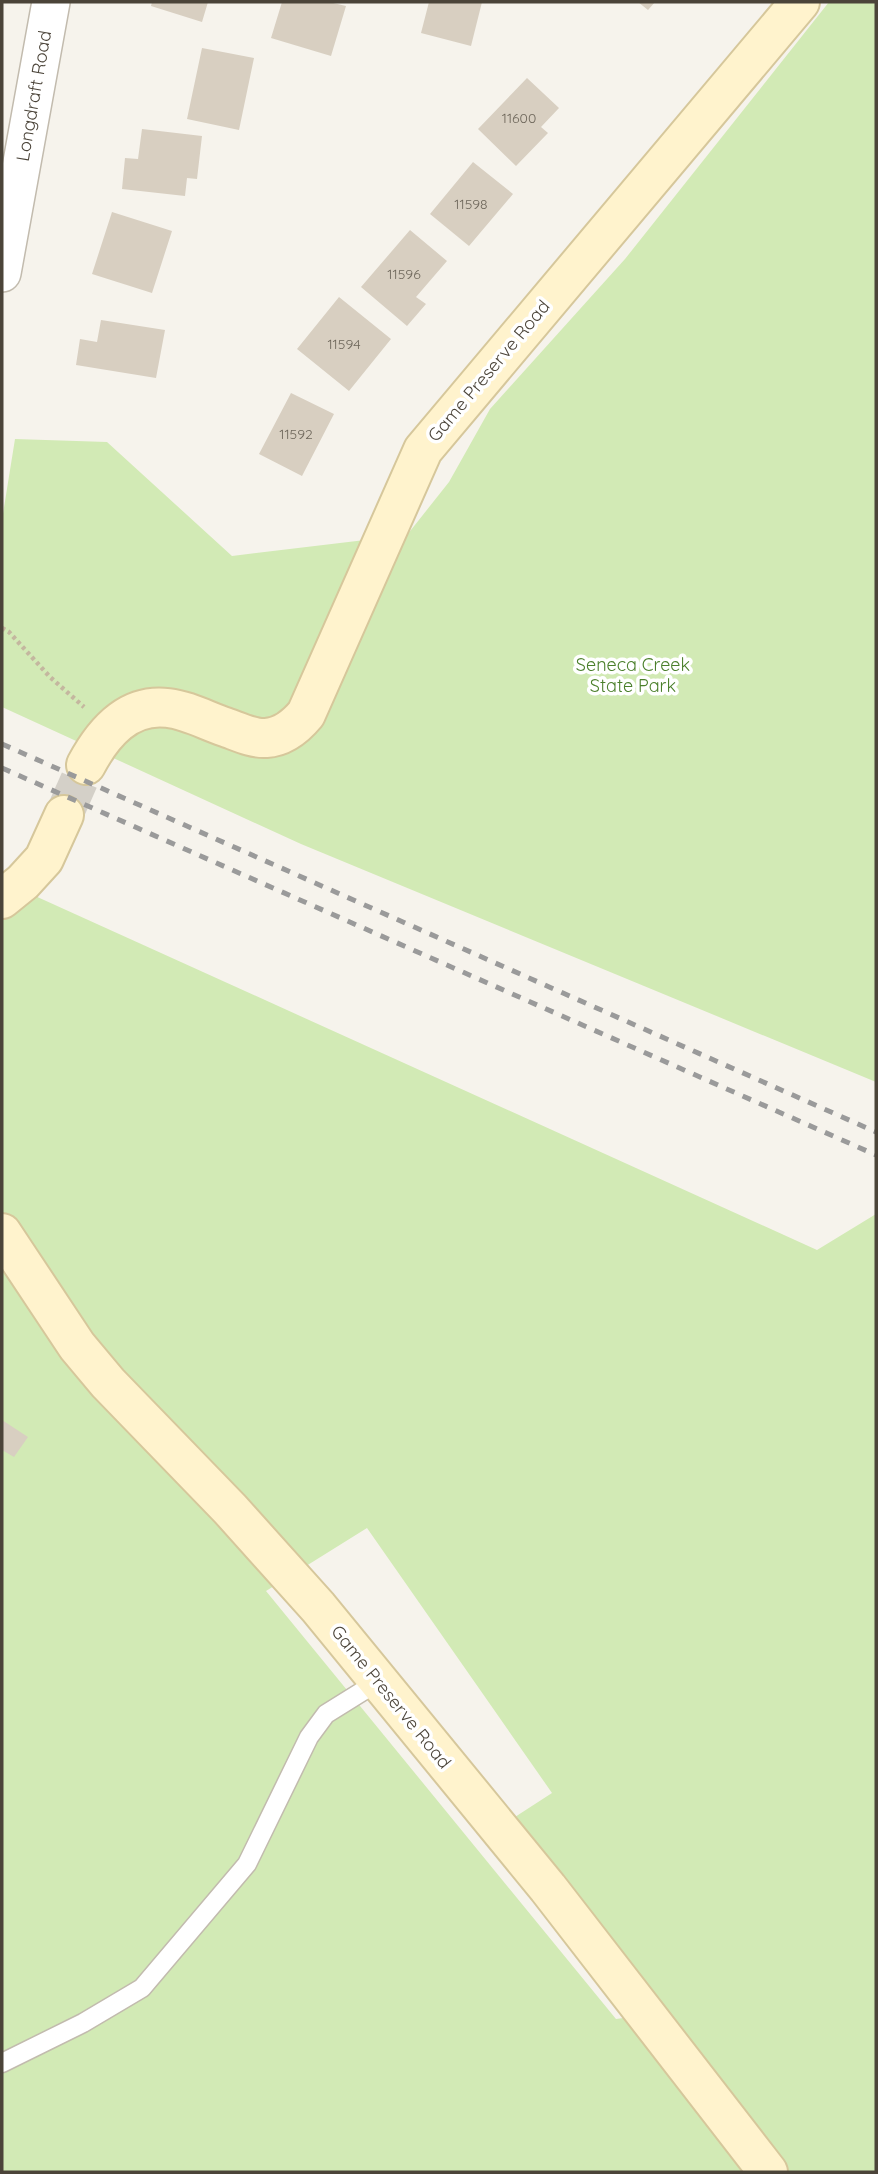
<svg xmlns="http://www.w3.org/2000/svg" width="878" height="2174" font-family="Quicksand,sans-serif">
	<style>
		.green { fill: #d2eab5; fill-rule: evenodd }
		.building { fill: #d8cfc1 }
		.lines { fill: none; stroke-linecap: round; stroke-linejoin: round }
		.secondary-tunnel { stroke: #d4d0c8; stroke-width: 38; stroke-dasharray: 38 19; stroke-linecap: butt }
		.lane-casing { stroke: #c2bbae; stroke-width: 21 }
		.street-casing { stroke: #c2bbae; stroke-width: 40 }
		.secondary-casing { stroke: #d6c79b; stroke-width: 42 }
		.path { stroke: #c4b79f; stroke-width: 4.5; stroke-dasharray: 3.5 3.5; stroke-linecap: butt }
		.lane { stroke: #fff; stroke-width: 18 }
		.street { stroke: #fff; stroke-width: 37 }
		.secondary { stroke: #fff3cd; stroke-width: 38 }
		.rail { stroke: #9a9a9a; stroke-width: 5; stroke-dasharray: 9 9; stroke-linecap: butt }
		.labels { text-anchor: middle; stroke-width: 7; stroke-linejoin: round; paint-order: stroke }
		.number-label { font-size: 14px; fill: #6e675b }
		.street-label { font-size: 18px; fill: #4b4439; stroke: #fff }
		.park-label { font-size: 18px; fill: #4a7f2a; stroke: #fff }
	</style>
	<rect width="100%" height="100%" fill="#f6f3ec"/>
	<path class="green" d="M829 2H876V1082L301 844 2 707V520L15 439 107 442 232 556 407 535 449 482 490 409 625 259Z
		M2 881 817 1250 876 1214V2172H2ZM367 1528 552 1793 504 1824 652 2014 616 2019 266 1591Z"/>
	<path class="building" d="M152 2H208L202 22 151 6Z
		M282 2H329L346 6 331 56 271 38Z
		M429 2H482L471 46 421 33Z
		M638 2H655L648 10Z
		M202 48 254 58 239 130 187 119Z
		M527 78 559 108 541 127 548 133 516 166 478 129Z
		M142 129 202 136 197 179 187 178 185 196 122 189 125 158 138 159Z
		M473 162 513 194 469 246 430 214Z
		M112 212 172 231 152 293 92 274Z
		M410 230 447 261 416 297 426 304 407 326 361 287Z
		M339 297 391 339 349 391 297 349Z
		M101 320 165 330 156 378 76 365 80 339 97 342Z
		M291 393 334 414 302 476 259 454Z
		M2 1420 28 1437 14 1457 2 1450Z"/>
	<g class="lines">
		<path class="secondary-tunnel" d="M64 815 86 765"/>
		<g class="lane-casing">
			<path id="lane" d="M2 2063 83 2023 142 1988 247 1864 309 1737 326 1714 379 1681"/>
		</g>
		<g class="street-casing">
			<path id="street" d="M2 273 51 2"/>
		</g>
		<g class="secondary-casing">
			<path id="secondary" d="M86 765C103 733 128 703 168 708 187 710 207 721 225 727 237 731 253 739 266 738 283 737 296 726 306 714L423 450 800 2
				M2 899 23 882 44 859 64 815
				M2 1233 77 1346 108 1383 230 1509 318 1607 548 1888 768 2172"/>
		</g>
		<path class="path" d="M2 628 9 632 50 677 84 707"/>
		<use href="#lane" class="lane"/>
		<use href="#street" class="street"/>
		<use href="#secondary" class="secondary"/>
		<path class="rail" d="M2 744 876 1132
			M2 768 876 1155"/>
	</g>
	<g class="labels">
		<g class="number-label">
			<text x="519" y="123">11600</text>
			<text x="471" y="209">11598</text>
			<text x="404" y="279">11596</text>
			<text x="344" y="349">11594</text>
			<text x="296" y="439">11592</text>
		</g>
		<g class="street-label">
			<text transform="translate(34 96) rotate(-80)" y="6">Longdraft Road</text>
			<text transform="translate(489 371) rotate(-50)" y="6">Game Preserve Road</text>
			<text transform="translate(391 1697) rotate(51)" y="6">Game Preserve Road</text>
		</g>
		<g class="park-label">
			<text x="633" y="671">Seneca Creek<tspan x="633" dy="21">State Park</tspan></text>
		</g>
	</g>
	<rect width="878" height="2174" fill="none" stroke="#4b4439" stroke-width="7"/>
</svg>
